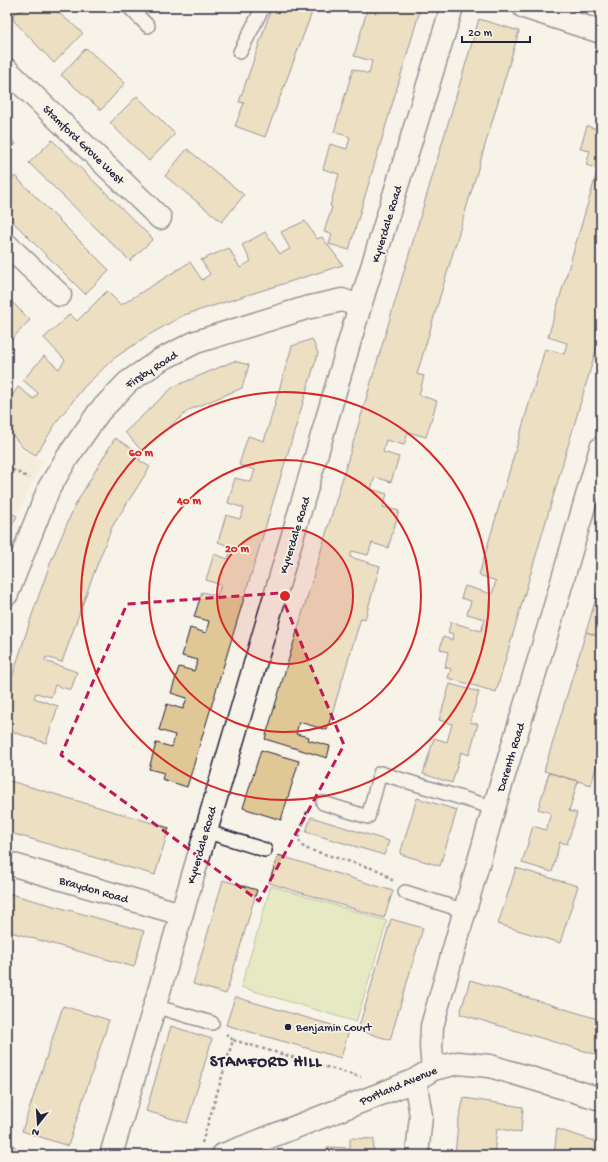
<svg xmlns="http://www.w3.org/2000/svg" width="608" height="1162" font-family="'Gochi Hand',sans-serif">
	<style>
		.built { fill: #f0e6cf }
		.green { fill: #d1e094; stroke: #7a8168 }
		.building { fill: #e0c796; stroke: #22223b }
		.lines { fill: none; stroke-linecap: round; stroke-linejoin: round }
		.service-casing { stroke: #22223b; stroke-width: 16 }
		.minor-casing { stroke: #22223b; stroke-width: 25 }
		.path { stroke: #22223b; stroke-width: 2.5; stroke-dasharray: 3 3; stroke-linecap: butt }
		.service { stroke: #f7f3e8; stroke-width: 13 }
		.minor { stroke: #f7f3e8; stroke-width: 22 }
		.marked { fill: none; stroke: #c2185b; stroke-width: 3; stroke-dasharray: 8 5; stroke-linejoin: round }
		.ring { fill: none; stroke: #d62828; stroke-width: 2 }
		.poi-dot { fill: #22223b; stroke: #f7f3e8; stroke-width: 1.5 }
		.labels { text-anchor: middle; stroke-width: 3.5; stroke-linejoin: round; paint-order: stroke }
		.street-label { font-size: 12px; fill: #22223b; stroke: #f7f3e8 }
		.poi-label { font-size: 12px; fill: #22223b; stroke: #f7f3e8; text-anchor: start }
		.district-label { font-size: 16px; font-weight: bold; letter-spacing: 1px; fill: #22223b; stroke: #f7f3e8 }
		.centre { fill: #d62828; stroke: #f7f3e8; stroke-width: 2 }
		.ring-label { font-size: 12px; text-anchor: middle; font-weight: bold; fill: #d62828; stroke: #f7f3e8; stroke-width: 3.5; stroke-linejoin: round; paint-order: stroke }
	</style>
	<rect width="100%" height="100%" fill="#f7f3e8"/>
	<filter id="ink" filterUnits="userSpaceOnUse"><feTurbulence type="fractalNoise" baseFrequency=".025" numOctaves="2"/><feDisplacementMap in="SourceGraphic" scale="8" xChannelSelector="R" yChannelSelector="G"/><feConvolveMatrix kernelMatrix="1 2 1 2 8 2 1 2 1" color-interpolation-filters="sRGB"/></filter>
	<g filter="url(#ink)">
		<path class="built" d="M7 435 21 450 42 462 18 513 7 507Z"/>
		<path class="green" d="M271 886 387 921 356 1022 241 987Z"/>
		<path class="building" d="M29 7H56L54 9 83 33 54 63 14 21 13 14Z
			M136 7H146L141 12Z
			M272 7H314L265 137 235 126 244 103 239 102Z
			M368 7H421L349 250 329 244 332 234 324 232 332 207 330 206 339 174 323 169 330 144 347 149 350 137 334 132 353 69 369 74 372 61 354 56Z
			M479 19 519 31 417 374 424 376 419 395 437 401 426 437 408 432 404 445 386 440 383 452 399 457 391 482 375 477 371 489 387 494 383 507 399 511 388 548 372 543 368 555 352 551 350 557 380 566 365 619 361 618 327 730 299 722 296 734 309 737 308 740 330 746 327 758 265 739Z
			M86 48 125 83 101 110 61 75Z
			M137 96 175 134 149 161 110 123Z
			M601 96V109L597 108Z
			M587 126 601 130V333L496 692 448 678 451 669 445 667 448 652 440 649 443 637 452 640 453 634 448 632 451 622 481 631 485 619 467 614 471 601 461 598 465 586 492 594 496 581 479 575 545 349 564 354 567 343 548 337 598 169 586 165 590 151 580 149Z
			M7 136 16 144 7 153Z
			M52 140 153 239 130 261 29 163Z
			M187 149 244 195 222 222 165 176Z
			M15 176 109 270 85 294 7 216V185Z
			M305 221 317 239 322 237 343 265 184 315 147 336 113 359 84 387 58 420 36 455 23 448 10 432 14 427 7 422V403L18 387 34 399 38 393 23 380 44 356 59 369 65 360 44 338 70 314 77 321 107 291 121 305 190 262 202 280 210 274 201 260 229 248 240 268 251 261 242 245 265 232 280 254 290 249 281 232Z
			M7 297 30 320 7 344Z
			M312 339 318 353 187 787 162 779 164 773 149 769 156 743 172 747 175 735 159 730 167 704 183 709 187 698 171 693 179 667 194 671 198 660 182 656 190 628 206 633 209 621 194 617 202 592 217 596 221 585 206 580 214 554 228 559 232 547 218 542 226 515 240 519 244 508 228 503 235 478 251 482 255 470 239 465 248 436 264 441 292 346Z
			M234 361 249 365 242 388 189 410 142 451 125 432 173 387Z
			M115 438 142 454 139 460 150 467 112 527 92 578 62 662 46 657 45 661 77 672 71 690 55 685 51 697 36 693 34 698 58 706 46 743 7 730V693L32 615 51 561 75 505Z
			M7 511 17 516 7 535Z
			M601 581V637L586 632Z
			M586 632 601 637V752L591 785 544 771Z
			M450 684 479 692 470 722 478 724 469 755 461 752 452 783 423 774 434 738 447 742 452 724 439 720Z
			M261 750 299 761 281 820 243 808Z
			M549 773 578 781 569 811 577 813 567 844 560 842 552 872 522 863 533 826 546 830 551 813 538 809Z
			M7 780 169 828 155 875 7 832Z
			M417 798 457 810 440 866 400 854Z
			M311 817 389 841 384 855 306 832Z
			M278 855 393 891 384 918 269 883Z
			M516 868 578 886 560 943 498 924Z
			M223 880 257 890 226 994 193 984Z
			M7 893 144 931 134 967 7 931Z
			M391 919 423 928 390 1040 358 1030Z
			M470 980 601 1020V1056L460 1014Z
			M235 997 349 1030 341 1058 226 1025Z
			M63 1006 109 1020 68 1146 22 1131Z
			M171 1026 212 1039 187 1123 146 1111Z
			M464 1098 523 1107 521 1133 497 1128 494 1155H455L458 1123Z
			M557 1129 601 1143V1155H554Z
			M350 1138 374 1139 373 1155H327V1147L350 1148Z
			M11 1141 20 1155H7V1144Z
			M48 1150 58 1155H39Z"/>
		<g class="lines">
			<g class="service-casing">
				<path id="service" d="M129 7 148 26
					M240 52 263 7
					M323 803 368 817 380 773 494 808
					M205 831 265 850
					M405 892 465 911
					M154 1006 212 1023"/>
			</g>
			<g class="minor-casing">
				<path id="minor" d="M524 7 601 32
					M7 70 160 218
					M7 245 60 295
					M7 594 49 488 67 458 99 412 128 382 160 360 196 342 306 308 342 300 360 306
					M7 863 181 914
					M433 1069 431 1047 432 1026 494 808 550 623 601 448
					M415 1080 421 1116 417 1155
					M111 1155 360 306 452 7
					M223 1155 396 1088 415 1080 433 1069 458 1063 490 1066 601 1099"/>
			</g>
			<path class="path" d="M7 467 29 478
				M307 812 298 839 304 848 381 871 393 881
				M226 1034 233 1040
				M202 1143 233 1040 361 1077"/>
			<use href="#service" class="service"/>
			<use href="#minor" class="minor"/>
		</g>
	</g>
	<path d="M0 0H608V1162H0ZM280 593 344 745 259 901 61 755 127 604Z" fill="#f7f3e8" fill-opacity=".55" fill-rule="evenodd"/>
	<path class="marked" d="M280 593 344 745 259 901 61 755 127 604Z"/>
	<circle cx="285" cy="596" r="68" fill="#d62828" fill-opacity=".12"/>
	<g class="ring">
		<circle cx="285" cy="596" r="68"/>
		<circle cx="285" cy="596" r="136"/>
		<circle cx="285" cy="596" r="204"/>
	</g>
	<circle class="poi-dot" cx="288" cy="1027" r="4"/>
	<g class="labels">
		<g class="street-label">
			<text transform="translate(84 144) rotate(44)" y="4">Stamford Grove West</text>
			<text transform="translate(386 224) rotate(-73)" y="4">Kyverdale Road</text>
			<text transform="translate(151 369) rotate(-33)" y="4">Firsby Road</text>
			<text transform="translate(294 535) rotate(-73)" y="4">Kyverdale Road</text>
			<text transform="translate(510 757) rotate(-73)" y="4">Darenth Road</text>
			<text transform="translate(201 845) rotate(-74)" y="4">Kyverdale Road</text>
			<text transform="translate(94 889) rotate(16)" y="4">Braydon Road</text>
			<text transform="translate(398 1085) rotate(-23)" y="4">Portland Avenue</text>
		</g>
		<g class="poi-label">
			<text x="296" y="1031">Benjamin Court</text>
		</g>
		<g class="district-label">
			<text x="266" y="1066">STAMFORD HILL</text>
		</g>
	</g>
	<circle cx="285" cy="596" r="6" class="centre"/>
	<g class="ring-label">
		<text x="141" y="456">60 m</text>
		<text x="189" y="504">40 m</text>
		<text x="237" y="552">20 m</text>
	</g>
	<rect width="608" height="1162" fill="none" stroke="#f7f3e8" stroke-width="24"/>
	<rect x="12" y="12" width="584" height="1138" fill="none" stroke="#22223b" stroke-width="1.5" filter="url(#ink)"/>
	<g transform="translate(38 1124) rotate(197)" stroke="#f7f3e8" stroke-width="3" paint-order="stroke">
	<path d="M0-3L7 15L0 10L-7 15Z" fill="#22223b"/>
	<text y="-6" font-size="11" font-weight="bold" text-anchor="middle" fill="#22223b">N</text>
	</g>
	<path d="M462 36v6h68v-6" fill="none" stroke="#22223b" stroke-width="2"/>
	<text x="468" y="36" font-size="12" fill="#22223b" stroke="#f7f3e8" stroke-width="3" paint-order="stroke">20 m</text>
</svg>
